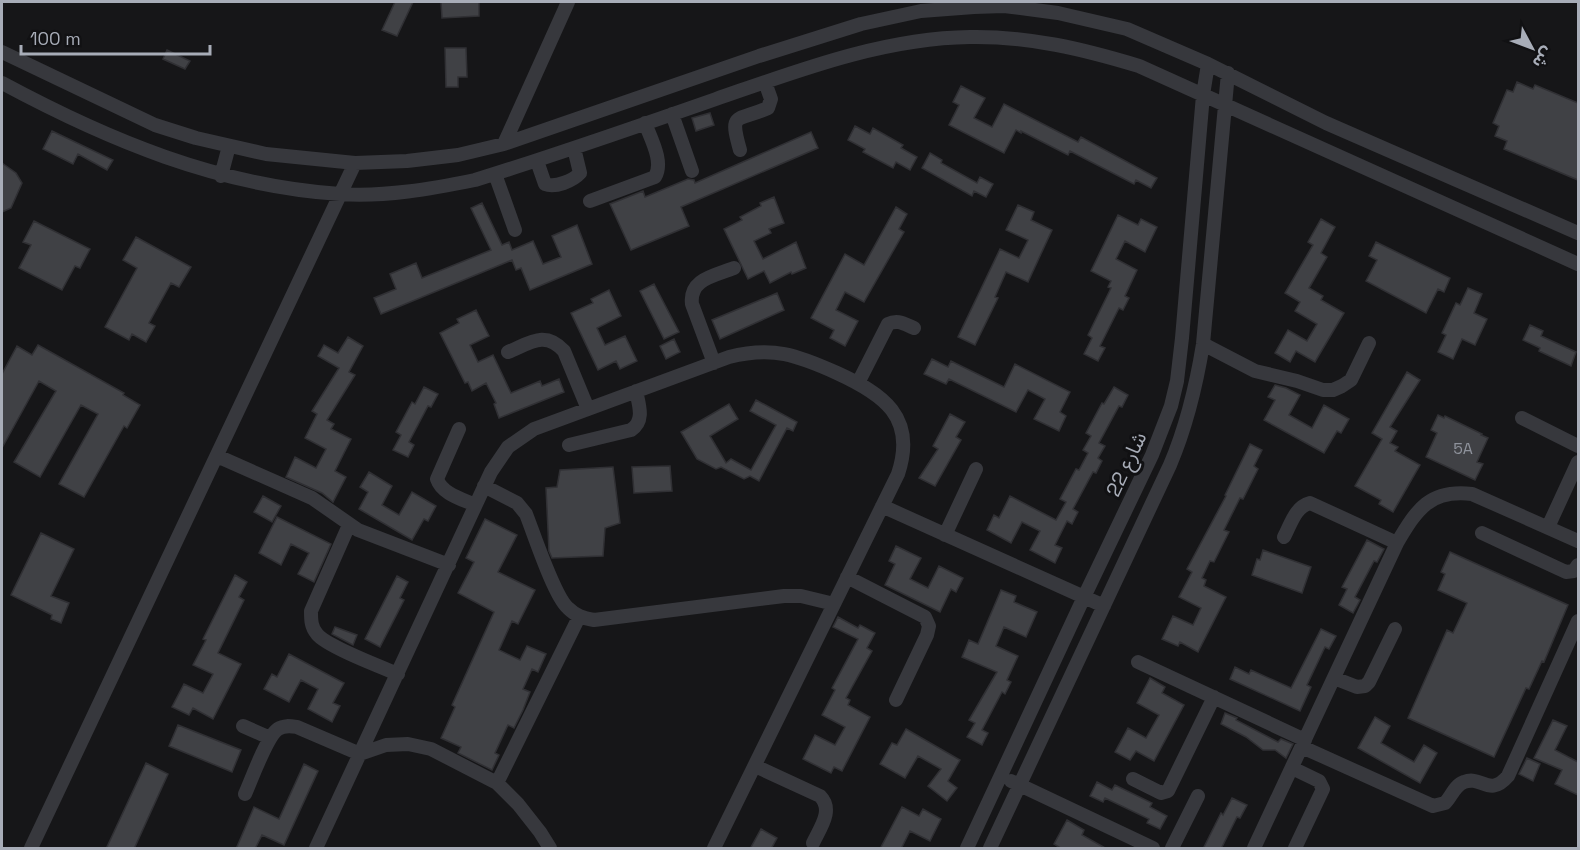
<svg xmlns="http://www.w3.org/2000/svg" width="1580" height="850" font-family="'Space Grotesk','Noto Sans Arabic',sans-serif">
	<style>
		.building { fill: #404145; stroke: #303034; stroke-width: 1.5 }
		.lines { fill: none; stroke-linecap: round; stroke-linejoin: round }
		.minor { stroke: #37383d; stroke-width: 14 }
		.labels { text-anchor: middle; stroke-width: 6; stroke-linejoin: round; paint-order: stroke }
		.number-label { font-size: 16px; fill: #8e929b }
		.street-label { font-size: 20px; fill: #a8adb8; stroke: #111113 }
	</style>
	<rect width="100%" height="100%" fill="#161618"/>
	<path class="building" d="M395 2H413L397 36 382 30Z
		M441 2H479V16L442 18Z
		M445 48H466L467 77H458V87H446Z
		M167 50 190 61 185 69 163 59Z
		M1517 82 1533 89 1535 85 1578 103V180L1504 149 1507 141 1495 136 1499 126 1493 123 1507 90 1513 92Z
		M961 86 985 98 974 118 992 127 1004 104 1078 142 1081 137 1157 178 1151 188 1136 180 1134 184 1070 151 1068 155 1021 131V133L1016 130 1004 153 949 125 959 105 953 102Z
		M710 113 714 125 696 131 692 118Z
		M855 126 870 134 873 128 903 145 901 148 917 157 910 170 896 162 893 168 863 152 865 149 848 140Z
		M52 131 113 160 107 170 78 154 73 164 43 149Z
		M811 132 818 148 681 207 689 226 631 250 610 204 643 191 645 197 688 179 694 180 695 183Z
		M930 153 942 160 941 163 977 183 980 177 993 184 986 197 974 191 972 196 922 168Z
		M2 163 16 173 22 183 11 208 2 212Z
		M774 197 784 223 769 229 771 233 754 241 763 259 796 242 806 268 792 274 791 272 770 283 764 271 748 279 724 229 742 220 740 217 761 206 760 203Z
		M482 203 502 245 509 242 512 250 533 241 543 264 561 257 552 236 577 225 592 264 530 290 521 268 516 270 512 260 381 314 374 298 396 289 390 274 416 263 422 278 491 250 471 208Z
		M1018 205 1034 212 1031 220 1052 230 1028 282 1006 272 995 297 998 298 975 345 958 337 1000 249 1019 258 1028 240 1006 230Z
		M896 207 907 214 899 229 904 232 864 302 845 292 836 310 858 321 845 346 830 338 834 330 811 318 845 254 864 265Z
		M1118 215 1138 225 1141 219 1157 227 1145 252 1125 241 1116 259 1137 270 1125 296 1129 298 1123 310 1119 308 1100 346 1105 348 1098 361 1084 354 1092 338 1088 335 1111 288 1108 287 1111 281 1091 271Z
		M1321 219 1335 227 1321 253 1327 257 1309 288 1323 296 1321 300 1344 313 1315 362 1296 351 1290 362 1275 353 1288 330 1307 341 1317 324 1295 311 1300 302 1285 293 1313 245 1308 242Z
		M34 221 90 249 80 268 75 266 62 290 19 268 31 245 23 242Z
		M136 237 191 267 179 287 171 283 149 323 155 326 146 342 132 334 129 340 105 327 137 268 123 260Z
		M1376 242 1450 278 1444 292 1438 289 1426 313 1366 281 1377 260 1369 256Z
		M654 284 679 332 664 339 640 291Z
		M1468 288 1482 294 1474 313 1487 319 1475 345 1462 339 1453 359 1438 352 1446 335 1442 333 1456 303 1460 305Z
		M609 290 621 316 597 328 605 345 625 336 637 361 620 369 616 361 598 370 571 313 593 303 591 299Z
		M777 293 784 310 720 339 712 320Z
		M476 310 489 336 470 345 478 362 493 355 511 393 540 381 542 386 559 379 564 392 499 418 494 404 496 403 486 383 472 391 468 382 465 383 440 333 459 323 457 319Z
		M1530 325 1543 331 1541 336 1576 352 1571 366 1539 351 1540 348 1523 340Z
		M348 337 363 346 349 372 355 375 327 420 334 424 331 429 351 439 335 471 346 477 333 502 322 493 286 477 295 457 316 468 326 449 305 438 317 414 312 411 339 368 318 356 324 345 338 353Z
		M674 339 680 352 666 359 660 346Z
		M38 345 124 393 123 395 140 405 127 428 124 426 84 497 59 484 98 414 81 405 40 477 14 462 56 391 39 381 2 448V374L17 346 32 355Z
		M932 359 948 367 951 361 1004 387 1015 364 1070 392 1060 412 1066 416 1059 431 1034 419 1045 399 1028 390 1016 412 949 379 946 384 924 374Z
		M1407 372 1420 380 1390 427 1397 431 1390 443 1398 447 1395 451 1420 465 1393 512 1379 504 1381 500 1355 486 1382 439 1372 433Z
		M1275 385 1286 388 1300 395 1289 415 1312 428 1324 405 1349 419 1341 433 1337 431 1324 453 1264 420 1275 400 1268 397Z
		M424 387 438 394 431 407 428 406 409 442 414 445 408 457 393 450 401 435 396 432 412 402 415 404Z
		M1114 387 1128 395 1122 407 1119 406 1099 443 1105 446 1098 458 1102 461 1096 473 1093 472 1073 509 1078 512 1072 524 1067 521 1055 545 1062 548 1055 563 1030 550 1040 531 1022 522 1011 543 987 530 994 515 999 518 1010 496 1056 520 1066 502 1060 499 1076 469 1079 470 1088 453 1083 450 1091 436 1086 433 1102 403 1104 404Z
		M756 400 797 422 793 431 787 428 759 481 750 476 744 479 721 467 716 469 697 459 681 432 729 404 738 419 710 436 726 463 731 459 751 470 776 425 750 411Z
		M950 414 965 422 956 437 961 440 935 486 919 478 938 449 933 446Z
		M1438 415 1444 418 1445 416 1482 434 1481 435 1488 438 1477 462 1483 464 1475 480 1426 457 1437 433 1431 430Z
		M1250 444 1262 450 1254 466 1258 469 1243 499 1240 498 1224 530 1229 532 1214 562 1210 561 1202 578 1206 580 1204 586 1226 597 1198 652 1180 642 1178 646 1162 639 1173 616 1193 625 1201 608 1179 597 1192 572 1187 569 1226 496 1225 495Z
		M670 466 672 491 634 493 632 467Z
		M613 467 620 523 605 528 603 556 552 558 549 551 546 488 557 487 560 470Z
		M369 472 392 486 382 505 399 515 412 492 436 506 428 521 424 519 412 540 359 509 368 492 360 487Z
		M263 496 281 506 272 522 254 512Z
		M277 517 331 544 314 582 298 574 309 553 291 544 281 565 259 553Z
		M485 519 517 535 498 572 535 590 518 624 512 621 499 650 520 660 527 646 546 654 538 672 532 669 523 689 530 692 523 710 514 728 508 725 495 753 499 755 492 770 458 753 461 747 441 738 455 707 452 705 494 612 458 593 474 562 466 558Z
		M41 533 74 549 51 596 69 603 61 623 51 619 52 615 11 595Z
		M1367 540 1384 549 1377 562 1374 561 1355 597 1360 600 1353 613 1339 605 1347 589 1342 587Z
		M896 546 921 558 910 579 928 588 939 566 963 578 956 592 951 589 940 612 885 585 895 564 889 561Z
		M1263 550 1311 567 1302 593 1252 575 1257 559 1260 560Z
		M1450 552 1568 605 1544 662 1542 661 1529 689 1526 688 1494 757 1408 718 1447 630 1453 633 1467 603 1438 590 1445 574 1441 572Z
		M235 575 247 582 239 597 244 600 218 653 241 664 213 719 193 708 189 715 172 707 184 684 203 693 213 674 193 665 206 640 203 639Z
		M397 576 408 582 400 598 404 600 380 647 365 639Z
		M1001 590 1016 596 1014 602 1037 612 1026 637 1004 627 996 646 1018 656 1007 680 1011 682 1005 694 1002 692 982 730 988 733 982 745 967 737 975 723 969 720 997 672 962 657 969 640 978 644Z
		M838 617 858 628 860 625 875 633 867 648 872 651 846 698 850 700 848 705 870 717 842 771 834 767 831 773 803 759 815 735 835 745 845 727 822 715 835 690 832 688 858 639 833 627Z
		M335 627 357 635 353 645 332 634Z
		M1321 629 1336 636 1329 649 1325 647 1307 685 1311 687 1300 711 1230 679 1235 667 1249 674 1251 670 1291 688Z
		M289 654 344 683 333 703 340 706 332 722 308 709 318 689 301 680 289 702 264 689 272 674 277 677Z
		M1150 678 1165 687 1162 693 1184 705 1154 761 1136 751 1130 760 1115 752 1128 728 1146 738 1159 715 1137 703Z
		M1225 713 1237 718 1236 720 1278 742 1281 739 1293 744 1286 758 1275 750H1263L1246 737 1221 724Z
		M1375 717 1390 726 1381 743 1414 762 1424 745 1437 753 1420 783 1358 748Z
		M1553 720 1567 726 1555 750 1578 762V795L1555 784 1562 770 1534 758Z
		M178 725 241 750 232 772 169 746Z
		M906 729 960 760 948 781 957 788 947 801 928 786 941 769 918 756 905 778 880 764 892 743 897 745Z
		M1527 758 1540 764 1533 781 1519 774Z
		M146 763 168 774 134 849H106Z
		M304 764 318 771 284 845 262 835 255 849H236L254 807 279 819Z
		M1097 782 1112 790 1115 785 1152 803 1150 807 1167 816 1160 829 1147 823 1149 819 1105 798 1103 802 1090 796Z
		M1232 798 1247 805 1240 818 1237 817 1221 849H1203L1221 813 1223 815Z
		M902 807 919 816 923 809 941 819 930 841 910 831 901 849H880Z
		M1067 820 1084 830 1082 835 1107 849H1062L1054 844Z
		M761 829 777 838 771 849H750Z"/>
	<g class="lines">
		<path class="minor" d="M2 52 155 125 196 138 266 154 355 163 407 161 458 155 504 144 759 56 861 24 921 11 974 7 1004 6 1058 13 1127 29 1208 64 1326 123 1578 233
			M2 83C108 140 218 186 340 194 385 197 431 189 475 180 556 155 636 127 716 99 797 71 883 38 970 37 1029 36 1083 49 1139 66L1578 264
			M672 114 692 171
			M504 144 568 2
			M740 150C729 111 736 122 768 108L771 99 765 82
			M537 161 545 184C555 188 573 181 580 173L574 148
			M495 174 515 230
			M221 176 229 146
			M590 201 655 177C664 162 651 139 645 123
			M1203 344 1255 371 1297 381 1323 390H1333L1342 386 1351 380 1369 343
			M508 352C530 343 545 330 564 351L588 409
			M714 363 692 304C689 279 714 276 734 268
			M858 383 888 324C898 319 904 324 914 328
			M1522 418 1578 446
			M459 429 437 479C442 494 462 499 475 505
			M569 445 631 430C645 421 639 405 636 391
			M217 456 312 498 358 530 449 565
			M484 486 517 503 526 514C534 534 554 596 568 608 576 616 583 618 594 620L784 596H801L834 604
			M882 506 1104 606
			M349 525 311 611C311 620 311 627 317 634 326 646 381 667 398 674
			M1548 527 1578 462
			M1482 533 1566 572 1574 571 1578 565
			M945 535 976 469
			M1284 537C1291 524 1295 507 1310 503L1397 543
			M847 577 925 617 929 626 927 635 896 700
			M1138 662 1305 740
			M1334 678 1357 687 1365 686 1369 682 1395 629
			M243 726 270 738
			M1302 747 1433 806 1445 803C1451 797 1455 785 1464 782 1482 775 1489 798 1508 776L1578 621
			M755 766 820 796C834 810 820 828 813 843
			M1292 768 1319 781 1323 789 1295 848
			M1133 779 1161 793 1168 791 1214 697
			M1011 781 1153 848
			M497 783 579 617
			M245 794C251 781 267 736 278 729 284 725 290 726 297 727L360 754 386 745 408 744 431 749 497 783 518 804 540 832 550 848
			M31 848 355 163
			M316 848 491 472 508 447 534 429 729 357C773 346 797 355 837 373 883 394 917 417 898 474L714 848
			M967 848 1084 597 1152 455 1171 406 1177 381 1182 338 1203 95 1208 64
			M990 848 1170 465C1187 425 1196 387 1203 344L1228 73
			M1172 848 1198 796
			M1254 848 1397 543C1417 509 1430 489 1472 494L1578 541"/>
	</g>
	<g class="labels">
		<g class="number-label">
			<text x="1463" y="454">5A</text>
		</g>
		<g class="street-label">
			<text transform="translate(1126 464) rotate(-65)" y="7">شارع 22</text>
		</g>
	</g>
	<rect width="1580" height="850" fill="none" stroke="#a8adb8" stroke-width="6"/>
	<g transform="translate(1532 48) rotate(131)" stroke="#111113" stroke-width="4.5" paint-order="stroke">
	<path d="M0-4.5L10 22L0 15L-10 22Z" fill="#a8adb8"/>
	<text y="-9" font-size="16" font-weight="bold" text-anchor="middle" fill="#a8adb8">ش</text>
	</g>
	<path d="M21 45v9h189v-9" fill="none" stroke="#a8adb8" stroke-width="3"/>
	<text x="30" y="45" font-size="18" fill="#a8adb8" stroke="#111113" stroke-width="4.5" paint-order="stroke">100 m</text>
</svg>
